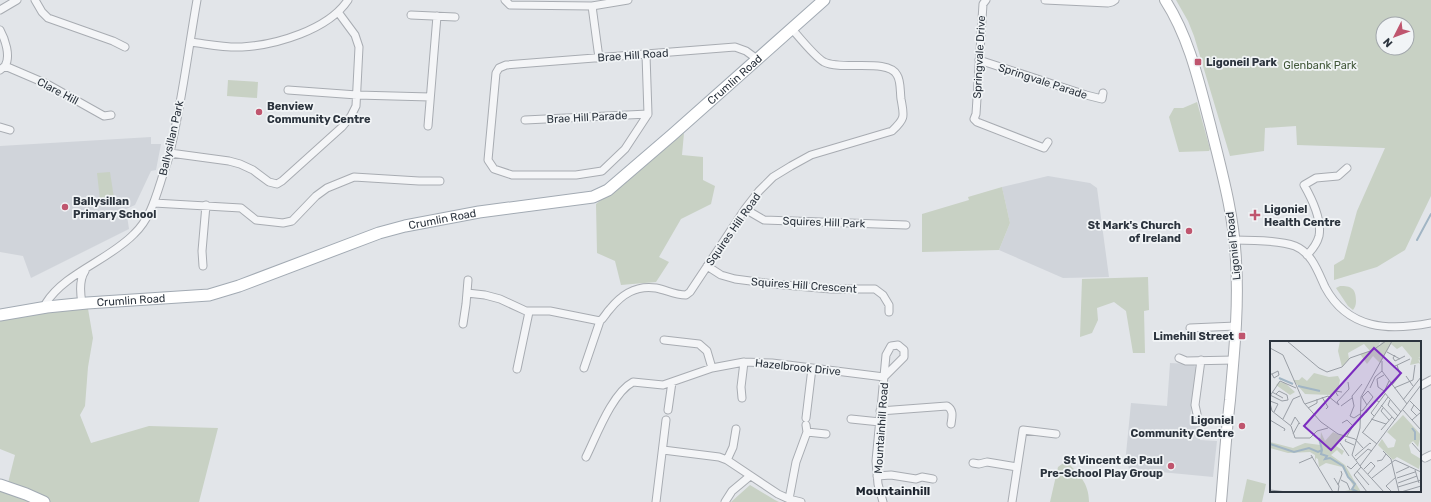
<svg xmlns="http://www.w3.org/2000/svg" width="1431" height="502" font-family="Rubik,sans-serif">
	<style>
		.built { fill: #d0d4da }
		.green { fill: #c8d1c4; fill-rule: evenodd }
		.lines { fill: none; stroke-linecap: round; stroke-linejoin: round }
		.stream { stroke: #a1b5c4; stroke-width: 2 }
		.street-casing { stroke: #a8acb2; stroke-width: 9 }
		.secondary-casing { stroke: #a8acb2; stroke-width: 12 }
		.primary-casing { stroke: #a2aab3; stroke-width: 13 }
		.street { stroke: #f4f5f7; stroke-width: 7 }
		.secondary { stroke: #fff; stroke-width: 10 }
		.primary { stroke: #fff; stroke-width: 11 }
		.poi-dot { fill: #bf556e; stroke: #f1f4f6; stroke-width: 1.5 }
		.labels { text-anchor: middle; stroke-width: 3.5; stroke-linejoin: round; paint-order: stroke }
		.street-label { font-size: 11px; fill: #2c343e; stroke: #f1f4f6 }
		.poi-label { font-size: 11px; font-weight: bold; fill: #2c343e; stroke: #f1f4f6; text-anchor: start }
		.park-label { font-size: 11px; fill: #43593b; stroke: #f1f4f6 }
		.neighbourhood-label { font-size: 12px; font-weight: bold; fill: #1e252f; stroke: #f1f4f6 }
		.inset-river { fill: none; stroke: #a1b5c4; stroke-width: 2 }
		.inset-road { fill: none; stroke: #999ea5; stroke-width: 1 }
		.view { fill: #7b2cbf; fill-opacity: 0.15; stroke: #7b2cbf; stroke-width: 2 }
		.inset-edge { fill: none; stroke: #2c343e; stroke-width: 2 }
	</style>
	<rect width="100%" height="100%" fill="#e2e5e9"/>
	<path class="built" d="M151 137V144H161L156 170 151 171 135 205 126 209 129 229 31 278 23 256 0 252V146Z
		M1048 176 1090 183 1097 188 1109 277 1063 278 999 250 1010 223 1002 187Z
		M1170 363 1193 364 1196 367 1190 419 1201 421 1200 440 1217 441 1213 477 1129 469 1126 454 1131 403 1167 406Z"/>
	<path class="green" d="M1176 0H1431V196L1405 250 1377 267 1334 280V265L1344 259 1357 211 1385 148 1297 145 1296 126 1265 128 1264 151 1230 156 1194 36 1188 21ZM1383 24H1407V48H1383Z
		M228 80 258 82 257 98 227 96Z
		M1197 102 1210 149 1209 151 1179 152 1169 117 1174 108H1183Z
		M684 133 682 155 703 157V180L715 186 711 204 681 219 659 257 669 262 656 282 621 285 615 261 597 253 596 204Z
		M110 172 114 198 100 200 97 173Z
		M1002 187 1010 223 999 250 922 252V214L969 200 968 197Z
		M1148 277 1149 310 1144 311 1145 353H1133L1126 311 1114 302 1097 308 1098 320 1092 333 1080 337 1082 279Z
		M1340 286C1351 286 1356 288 1356 301 1356 305 1355 307 1353 310L1348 306 1336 288Z
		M87 303 93 338 88 367 85 406 80 415 91 443 149 426 218 428 199 502H36L7 487 15 455 0 449V314Z
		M1066 461C1079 474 1089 483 1089 502H1050L1058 467Z
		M1247 479 1266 484 1262 502H1242Z
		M750 485 775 500 779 502H731Z
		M0 487 33 502H0Z"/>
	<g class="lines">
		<path class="stream" d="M1417 240 1431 214"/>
		<g class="street-casing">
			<path id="street" d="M35 0 42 12 48 18 113 41 125 47
				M505 0 510 5 592 6 628 0
				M986 0 983 4 976 114 974 119 977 122 1044 148 1048 142
				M1045 0 1108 3 1112 2 1115 0
				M592 6 599 58
				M0 10 17 0
				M411 15 455 17
				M0 30C5 39 11 56 5 66 5 66 0 70 0 70
				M190 42C207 44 225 48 242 47 276 45 328 30 348 0
				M646 55 648 114 625 149 602 171 576 175H512L494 169 488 160 496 73 499 68 506 65 735 47 746 51 757 59
				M979 60 1086 95 1102 99 1103 93
				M5 66 47 84 104 116 111 115
				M288 90 357 95 430 97
				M525 120 648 114
				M428 126 437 16
				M0 127 10 130
				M170 153 229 161 240 164 253 170 269 182 277 184 282 181 342 127 351 116 356 106 359 47 355 35 338 12
				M154 203 241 208 256 220 283 223 292 221 316 196 327 188 354 177 419 181H440
				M745 209 764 220 906 225
				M1234 240C1250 240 1281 241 1295 246 1312 253 1318 272 1325 287 1348 330 1389 331 1431 323
				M1307 255C1312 250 1317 244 1319 236 1322 220 1312 199 1304 185L1316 178 1338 176 1347 168
				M203 266 202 251 206 205
				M707 266 721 275 735 279 773 284 831 289H875L883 295 889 305V312
				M467 293 485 295 500 299 526 311H550L600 321C604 318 606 313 610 309 622 294 636 285 656 288 667 290 674 295 686 295L690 292 745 209 759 191 773 177 791 166 811 155 892 131C906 118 904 116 901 99 900 92 901 81 897 75 888 58 842 71 824 62 815 57 799 37 792 29
				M82 303C80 292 79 280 85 271
				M47 307 46 303C65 273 109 260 134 234 149 220 155 200 161 181 164 171 168 162 170 152 182 102 188 51 197 0
				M463 324 466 304 468 280
				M1190 328 1236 326
				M664 340 699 344 707 351 712 368
				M1179 358 1186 361 1234 360
				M584 368 600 321
				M517 369 529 312
				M1420 386 1431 380
				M742 398 741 387 744 362
				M668 410 672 382
				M880 411 947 406C954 410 952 417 951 424
				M1197 414 1195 405 1201 360
				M806 418 812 368
				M851 419 880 422
				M736 429 733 447 727 460 778 494 789 499 796 462 807 432 806 425
				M807 432 826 434
				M663 450 719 457 727 460
				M586 457C596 437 612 393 633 382L663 385 712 368 744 362 772 363 884 377
				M1425 458 1431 455
				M973 463 979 464 987 462 1017 467
				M877 476 891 475 916 479 922 477 933 479
				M789 499 801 502
				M656 502 666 420
				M725 502 732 491 750 476
				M883 502 878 484 876 461 886 355 891 346 898 345 904 350V357L884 377
				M1012 502 1023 430 1056 434"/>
		</g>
		<g class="secondary-casing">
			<path id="secondary" d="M1165 0C1189 37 1199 82 1210 124 1221 169 1234 214 1236 261 1239 307 1234 354 1230 400 1226 434 1224 468 1221 502"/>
		</g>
		<g class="primary-casing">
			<g id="primary">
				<path id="s1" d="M0 315 47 307 87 303 209 295 239 286 379 233 405 226 479 212 593 197 608 190 672 135 824 0"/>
				<path d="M0 485 26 494 44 502"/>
			</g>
		</g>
		<use href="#street" class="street"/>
		<use href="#secondary" class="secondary"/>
		<use href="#primary" class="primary"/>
	</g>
	<g class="poi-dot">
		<rect x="1194" y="58" width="8" height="8" rx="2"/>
		<circle cx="259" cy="112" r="4"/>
		<circle cx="65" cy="207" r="4"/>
		<path d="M1253 209h4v4h4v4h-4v4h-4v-4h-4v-4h4z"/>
		<circle cx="1189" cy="231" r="4"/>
		<rect x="1238" y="332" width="8" height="8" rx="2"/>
		<circle cx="1242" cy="426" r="4"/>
		<circle cx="1171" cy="466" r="4"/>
	</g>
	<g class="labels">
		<g class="street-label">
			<text transform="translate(633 55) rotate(-4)" y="4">Brae Hill Road</text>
			<text transform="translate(979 57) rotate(-87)" y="4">Springvale Drive</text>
			<text dy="4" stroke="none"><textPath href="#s1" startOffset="793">Crumlin Road</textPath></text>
			<text transform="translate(1043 81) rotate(18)" y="4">Springvale Parade</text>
			<text transform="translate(58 91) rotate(28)" y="4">Clare Hill</text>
			<text transform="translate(587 117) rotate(-3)" y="4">Brae Hill Parade</text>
			<text transform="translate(171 138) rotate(-77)" y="4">Ballysillan Park</text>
			<text dy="4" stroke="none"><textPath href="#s1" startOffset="456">Crumlin Road</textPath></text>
			<text transform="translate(824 222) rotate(2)" y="4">Squires Hill Park</text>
			<text transform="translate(733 229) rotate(-55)" y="4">Squires Hill Road</text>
			<text transform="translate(1233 246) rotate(-96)" y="4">Ligoniel Road</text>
			<text transform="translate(804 285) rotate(4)" y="4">Squires Hill Crescent</text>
			<text dy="4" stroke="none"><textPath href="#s1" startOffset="132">Crumlin Road</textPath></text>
			<text transform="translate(798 367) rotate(6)" y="4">Hazelbrook Drive</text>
			<text transform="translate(881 428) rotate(-86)" y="4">Mountainhill Road</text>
		</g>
		<g class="poi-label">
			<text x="1206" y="66">Ligoneil Park</text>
			<text x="267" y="110">Benview<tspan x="267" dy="13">Community Centre</tspan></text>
			<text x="73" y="205">Ballysillan<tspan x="73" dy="13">Primary School</tspan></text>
			<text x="1264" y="213">Ligoniel<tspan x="1264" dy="13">Health Centre</tspan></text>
			<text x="1181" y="229" text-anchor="end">St Mark's Church<tspan x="1181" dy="13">of Ireland</tspan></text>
			<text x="1234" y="340" text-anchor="end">Limehill Street</text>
			<text x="1234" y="424" text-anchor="end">Ligoniel<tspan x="1234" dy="13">Community Centre</tspan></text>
			<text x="1163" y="464" text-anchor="end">St Vincent de Paul<tspan x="1163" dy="13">Pre-School Play Group</tspan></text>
		</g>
		<g class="park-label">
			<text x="1320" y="69">Glenbank Park</text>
		</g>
		<g class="neighbourhood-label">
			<text x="893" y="495">Mountainhill</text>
		</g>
	</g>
	<g transform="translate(1270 341)">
		<rect width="151" height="151" fill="#e2e5e9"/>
		<path d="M70 0H111L108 5 113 0H151V15L148 17 151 16 150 20 148 18 151 24 149 22 140 24 142 17 132 5 127 8 121 3 110 22 103 15 97 23 90 13 100 10 94 3 78 12 79 18 72 26 68 10ZM44 32 59 36 68 35 70 39 68 49 61 54 35 53 23 39H29L32 36 37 40ZM9 41 15 42 25 51 20 54 6 44ZM133 74 151 94 148 106 143 100 139 104 141 112 151 118 149 128 127 116 123 119 108 104 112 98 118 107 124 106 126 99 117 91ZM51 91 55 100 63 91 74 96 66 105 74 110 72 114 67 109 61 114 75 124 91 151H70L80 149 84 146 72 126 56 122 49 126 48 118 46 117 45 121V114L40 111 18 112 0 107V101L23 107 35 102 50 104Z" fill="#c8d1c4"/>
		<path class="inset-river" d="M9 37 23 43M28 45 50 50M142 87 145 91V99M49 97 52 109 51 113 57 115 55 118 60 117 73 125 78 136 85 143 82 148 86 150 81 151M0 103 24 111 39 107 48 111 52 109"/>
		<path class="inset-road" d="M17 0 49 27 57 31 72 26 80 17 103 9 116 0M0 7 13 14 34 62 51 81 68 93 85 98 93 107M117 11 130 18M125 14 123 17 125 20 135 15M112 20V30L137 63M123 26 140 18M1 33H2L8 30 9 34 4 37 2 33M136 35 143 45M119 40 114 51 131 71M122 44 130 34 127 24M100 47 105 36 112 30M124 47 143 39 145 24M114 50 108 46 107 38 114 34M2 51 13 57M0 54 12 60 18 59 17 54 9 50 6 53M0 55 10 40 26 47M68 55 65 50 72 51M52 56 58 66 56 68M120 59 118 64 128 75M133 59 151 36M0 60 8 63 4 71M140 60 151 71M67 61 79 48 78 41M0 62 2 70 21 85 25 97H40L47 90 58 87M35 63 58 55 69 64 67 61M111 64 125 79M144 64 141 69 147 75M71 65 82 57M38 67 47 62V58M113 67 111 70 119 79M133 69 151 89M91 70 93 69 103 56 98 50 92 56 97 64M96 72 106 59 109 61M90 73 84 77 80 75 84 65 82 55 92 43M104 75 101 72 115 53M13 78 23 58 30 55M101 78 116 83M0 79 15 88 14 90M142 79 151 71M72 82 77 79 83 85 77 95M21 84 25 76 30 83M111 89 122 76M92 91 107 103M93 91 118 56M23 93 29 82M76 98 75 100 84 104M70 102 79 115M142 102 151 112M113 110 121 118 129 151M41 114 63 151M85 115 100 102 101 103M86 119 98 108 102 110M107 120 112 119 116 113M29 122 43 116M77 125 81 128 87 122M90 125 82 114 90 87 91 56 122 0M91 126 84 134 97 151M94 128 101 121 105 125 98 133M145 129 149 142M87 130 99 144M126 132 139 126M64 137 69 145 68 151M102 137 125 119 151 131M127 137 145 131M71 139 77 142 80 149M128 142 147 135M68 144 72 133 71 130M128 146 151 139M0 149 17 151M121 150 116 145 126 136M114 151 90 125 151 44M131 151 151 145"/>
		<path class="view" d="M104 7 131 32 61 109 34 85Z"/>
		<rect width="151" height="151" class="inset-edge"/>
	</g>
	<g transform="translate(1395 36) rotate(228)"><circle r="19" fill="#f1f4f6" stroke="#a2a7ac"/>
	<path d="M0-3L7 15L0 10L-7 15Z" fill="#bf556e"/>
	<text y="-6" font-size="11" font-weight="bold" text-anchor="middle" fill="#2c343e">N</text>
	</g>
</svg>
